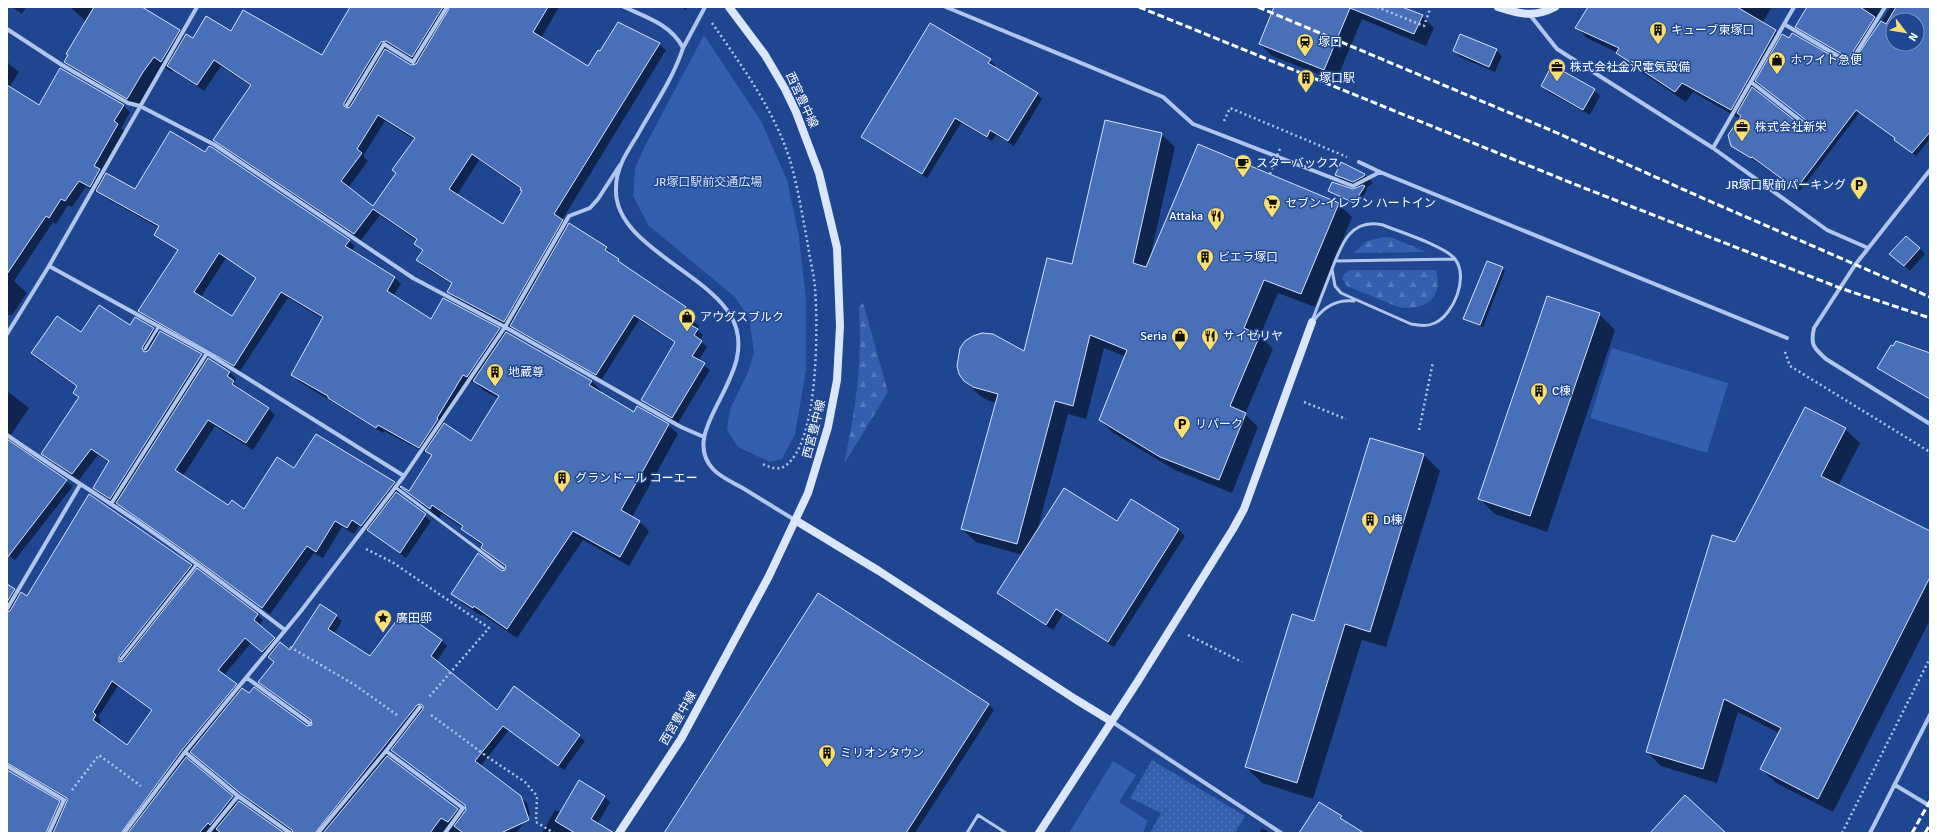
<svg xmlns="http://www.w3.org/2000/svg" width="1937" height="840" font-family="Signika,'Noto Sans JP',sans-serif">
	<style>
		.grass { fill: url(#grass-dots) }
		.forest { fill: url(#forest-firs) }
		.park { fill: #335fae }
		.shadow { fill: #0007; fill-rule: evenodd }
		.building { fill: #4870b8; stroke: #d5e2f9; fill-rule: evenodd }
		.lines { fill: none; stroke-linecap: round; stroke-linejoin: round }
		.path { stroke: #b0c6ed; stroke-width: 2.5; stroke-dasharray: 2 3; stroke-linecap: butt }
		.lane { stroke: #b0c6ed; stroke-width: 3 }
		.street { stroke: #b0c6ed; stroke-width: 4 }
		.secondary { stroke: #dce6fa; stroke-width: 8 }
		.rail { stroke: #fff; stroke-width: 3; stroke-dasharray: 7 3; stroke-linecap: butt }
		.path-bridge { stroke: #b0c6ed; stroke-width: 2.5; stroke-dasharray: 2 3; stroke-linecap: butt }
		.labels { text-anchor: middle; stroke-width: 3; stroke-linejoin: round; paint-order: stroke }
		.poi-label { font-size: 12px; fill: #fff; stroke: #1f4690; text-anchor: start }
		.street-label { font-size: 12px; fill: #fff; stroke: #1f4690 }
		.park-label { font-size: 12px; fill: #d5e2f9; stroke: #1f4690 }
	</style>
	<defs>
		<pattern id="grass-dots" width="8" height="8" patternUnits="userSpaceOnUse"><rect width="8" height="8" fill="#335fae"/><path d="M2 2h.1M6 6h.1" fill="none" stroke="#5277ba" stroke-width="1.8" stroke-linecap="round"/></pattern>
		<pattern id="forest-firs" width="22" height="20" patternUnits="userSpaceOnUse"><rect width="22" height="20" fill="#335fae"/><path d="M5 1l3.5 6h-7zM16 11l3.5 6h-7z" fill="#5277ba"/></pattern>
	</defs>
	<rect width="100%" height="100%" fill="#1f4690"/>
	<path class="grass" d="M1152 760 1245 816 1235 833H1150L1161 813 1130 798Z"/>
	<path class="forest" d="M1383 237 1393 238 1426 252 1353 253 1367 241Z
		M1350 270H1436C1444 298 1425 312 1398 307L1347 286 1342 278 1344 274Z
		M863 303 888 392 844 464C855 412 863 361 859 307Z"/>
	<path class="park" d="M704 35 761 121 787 180 799 237 806 299V370L795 434 782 459 770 462 738 447 727 430 730 409 748 372 754 352 749 318 735 297 649 226 633 196 635 168 645 146Z
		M1612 348 1728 383 1707 453 1590 418Z
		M1113 761 1136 775 1119 802 1148 821 1143 833H1069Z"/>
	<path class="shadow" d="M12 7H26L22 14Z
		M73 7H141L179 31 185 37 194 40 231 32 322 56 352 7H559L541 38 588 68 600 52 659 44 666 50 562 220 568 226 606 248 612 253 611 255 624 265 685 307 690 313 688 317 699 326 697 329 703 335 700 340 707 347 698 361 710 370 678 423 648 405 642 400 675 343 639 320 602 379 517 331 512 326 511 328 455 299 448 292 452 284 424 267 417 260 423 251 415 244 417 241 380 215 361 240 221 147 214 140 251 86 221 66 204 91 173 70 172 72 164 67 138 108 76 72 65 62 87 22 72 9ZM393 47 418 63 416 65 411 66 387 51 388 48ZM385 121 415 140 397 173 374 207 348 188 368 161 363 156ZM479 160 523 191 503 225 457 195Z
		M681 7H687L686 10Z
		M1275 7H1400L1422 16 1434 28 1426 46 1362 19 1336 81 1272 56 1260 44Z
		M1589 7H1772L1762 23 1776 31 1782 37 1851 68 1890 8H1886L1853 61 1796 26 1808 7H1930V139L1916 156 1899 143 1896 139 1860 112 1800 191 1731 145 1740 119 1693 92 1686 102 1628 63 1618 53 1587 38 1577 28ZM1893 20H1917V44H1893ZM1761 85 1813 125 1814 127 1811 131H1806L1757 92Z
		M1496 50 1502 56 1495 72 1460 57 1454 51Z
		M990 60 995 65 994 68 1037 94 1042 99 1014 146 996 135 992 141 961 123 927 178 868 142 862 137Z
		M7 62 19 72 9 88 39 106 123 105 130 112 121 128 125 131 102 172 106 176 135 190 349 240 355 247 351 251 395 278 401 284 393 296 431 320 443 299 592 381 601 391 600 392 634 413 668 425 678 434 632 517 640 522 649 531 629 566 583 540 517 638 483 615 482 616 462 603 452 593 506 571V568L492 557 482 548 483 546 472 538 463 528 442 514 439 518 402 488 398 494 431 521 406 558 370 531 369 532 359 526 354 534 342 527 323 558 314 553 270 614 118 504 117 505 100 494 94 488 109 462 98 455 79 480 49 460 42 454 80 398 74 393 78 387 38 360 32 353 81 334 130 327 135 319 154 329 159 334 160 332 230 372 236 379 234 383 240 388 239 390 268 408 275 415 253 450 215 426 183 476 229 507 244 510 294 470 316 435 394 483 400 488 401 487 409 492 432 457 427 451 425 453 384 431 383 433 298 381 292 375 323 319 288 298 240 371 146 317 140 311 178 251 155 235 159 228 104 197 98 191 97 193 86 187 72 207 68 205 56 224 53 222 14 281 27 293 12 315H7ZM226 258 257 279 232 318 201 297ZM469 381 473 383 474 381 483 390 499 399 471 442 443 423Z
		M1542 86 1594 90 1600 96 1590 115 1548 92Z
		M1161 134 1175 147 1150 258 1338 204 1352 217 1315 307 1278 293 1260 336 1273 349 1245 414 1258 427 1232 493 1175 470 1113 433 1100 420 1126 357 1104 348 1086 419 1068 414 1037 532 1117 523 1132 500 1179 530 1185 536 1114 647 1063 614 1053 630 1004 599 998 593 1023 555 976 542 962 529 996 403 987 400 979 395 965 381 1025 352 1073 265Z
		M1364 174 1373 183 1366 188 1367 190 1357 205 1329 191H1353L1357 188 1344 183 1336 175Z
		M1919 248 1925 254 1910 271 1897 259Z
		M1502 268 1505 271 1483 327 1467 321 1464 319Z
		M1599 314 1615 330 1547 532 1495 514 1479 498Z
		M1930 354V399L1878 368Z
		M7 391 29 408 8 439 73 486 15 560 7 554Z
		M1845 429 1860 443 1838 486 1930 532V620L1833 812 1776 783 1761 769 1779 733 1738 712 1717 783 1661 766 1647 752 1736 543Z
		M1424 455 1440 471 1386 647 1362 640 1313 799 1262 783 1246 767 1315 622Z
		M89 495 192 566 258 615 263 620 259 626 280 644 291 651 336 616 342 621 334 634 371 658 442 641 447 646 436 662 498 711 515 688 585 741 564 770 509 730 480 767 527 803 530 814 516 833H293L247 799 191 751 185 758 238 803 282 833H7V585L20 595 28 598ZM251 643 275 663 260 682 312 721 313 726 307 727 242 690 224 675ZM118 686 153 711 127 746 99 725 101 721 98 717ZM391 749 467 807 463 815 386 756ZM15 768 68 800 65 808 59 802 10 773 9 770Z
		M988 704 994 710 915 833H665Z
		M605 797 610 802 597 825 598 833H542L555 810 589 824Z
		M1262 828 1270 833H1259Z"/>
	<path class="building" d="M94 7H142L180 30 161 62 154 57 143 72 127 99 64 62 68 55 66 54Z
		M350 7H443L412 57 386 41 381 42 344 103V106L347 108 350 107 385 49 411 65 416 64 450 7H548L533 32 588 66 598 50 600 51 618 22 660 43 554 214 563 220 504 322 447 292 452 283 416 260 423 250 414 244 417 239 373 209 354 234 213 140 251 85 214 60 197 85 167 66 186 34 193 38 206 16 231 31 243 10 322 55ZM378 115 415 138 392 170 396 173 373 206 341 181 362 153 357 149ZM472 154 521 188 520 190 522 191 503 224 449 189Z
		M1274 7H1402L1423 15 1414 34 1350 8 1324 70 1259 44Z
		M1588 7H1737L1776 30 1731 110 1682 83 1675 92 1616 53 1619 48 1575 28Z
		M1807 7H1860L1875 17 1849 58 1795 27Z
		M1896 7H1930V132L1912 153 1894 140 1895 138 1856 110 1796 189 1752 157 1751 158 1731 146 1728 135 1741 116 1737 113 1752 87 1807 130 1812 129 1811 124 1755 81 1782 34 1789 38 1792 33 1850 66 1881 21 1886 24ZM1893 20H1917V44H1893Z
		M930 23 991 59 988 63 1038 93 1008 141 990 130 987 137 955 118 922 174 861 137Z
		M1460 34 1497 49 1489 67 1453 51Z
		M1552 65 1595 89 1583 110 1541 86Z
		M60 68 124 105 114 121 118 124 94 166 100 169 90 187 79 181 65 201 61 199 49 218 46 216 7 274V85L39 105Z
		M1105 120 1162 133 1133 263 1146 267 1198 144 1339 203 1301 294 1264 280 1244 328 1260 335 1230 406 1246 413 1219 480 1160 457 1099 420 1127 350 1090 335 1073 406 1055 401 1017 544 961 529 998 394 973 387 964 381 959 374 957 366 960 348 965 341 973 336 982 333 993 334 1024 351 1047 258 1072 264Z
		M170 131 205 152 209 146 213 148 350 240 345 246 395 277 387 291 431 319 443 298 500 328 467 377 463 375 437 418 438 419 419 448 378 425 376 428 328 398V396L291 375 323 317 281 292 234 366 138 311 178 250 154 235 159 226 96 191 106 173 135 189ZM219 253 256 278 232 316 194 292Z
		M1341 162 1365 174 1364 176 1353 182 1335 175Z
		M1332 182 1353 189 1363 185 1365 186 1354 203 1328 191Z
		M569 223 607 247 605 250 619 259 618 261 686 307 682 312 694 320 691 325 698 329 694 335 702 341 692 356 705 363 672 418 641 400 675 342 634 315 596 375 510 326Z
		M1906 236 1920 248 1904 266 1889 254Z
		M1487 261 1503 267 1480 325 1463 319Z
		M1547 296 1600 313 1530 516 1478 499Z
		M99 305 130 325 135 317 154 328 142 348 144 352 148 351 160 331 202 354 110 499 93 488 109 461 91 449 72 474 41 454 79 397 73 393 77 386 31 353 57 316 81 332Z
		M506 332 592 381 589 385 634 412 637 406 669 424 621 510 640 521 620 557 573 531 507 629 474 606 473 608 451 594 478 553 502 571 505 570 506 566 481 548 483 544 461 529 463 526 432 505 430 509 400 487 401 486 409 491 432 455 425 451 444 423 471 441 499 396 473 381Z
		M1896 341 1930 353V399L1877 368 1891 345 1893 346Z
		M208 358 230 372 227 376 234 381 232 384 269 408 246 443 208 420 175 470 228 505 232 500 244 509 277 457 294 468 316 434 395 482 361 526 352 520 347 528 335 521 316 552 307 546 262 608 179 547 116 503Z
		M1805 407 1846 428 1821 476 1930 531V577L1818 799 1760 769 1781 728 1724 699 1703 769 1646 752 1712 535 1735 542Z
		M1370 438 1424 454 1370 632 1345 624 1297 783 1245 767 1292 614 1314 621Z
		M7 439 67 480 7 558Z
		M1064 488 1117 521 1131 499 1179 529 1108 642 1056 609 1046 625 997 593Z
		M396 492 426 514 400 553 367 530Z
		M89 494 192 565 119 657V662L123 661 197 568 258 614 254 620 275 638 262 652 245 638 218 670 237 684 182 750 121 833H53L67 801V798L7 763V612L10 611 21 592 27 596ZM112 681 152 710 127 745 93 720 96 715 93 712Z
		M7 584 15 589 7 602Z
		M818 593 989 704 906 833H664Z
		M320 604 337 615 328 629 370 656 403 612 442 640 431 656 497 710 514 686 580 735 558 766 503 726 475 761 521 796 529 820 501 833H463L454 826 466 810 465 805 391 750 423 709V706L421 704 417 705 315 833H293L292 830 240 793 190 752 242 688 249 693 254 687 307 726 312 725 311 720 258 682 274 662 268 657 280 642 290 650Z
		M387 756 458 809 448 822 441 818 430 833H323Z
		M186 757 233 796 210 825 208 823 199 833H128Z
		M7 770 60 801 46 833H7Z
		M579 780 605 796 591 819 614 833H575L555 821Z
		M1685 795 1726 833H1650Z
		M239 801 284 833H221L216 829Z
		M1319 802 1342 816 1340 818 1364 833H1299Z"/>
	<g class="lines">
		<path class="path" d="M1377 7 1424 26 1430 9
			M712 23C742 66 774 110 790 160 798 188 803 218 808 246 810 260 814 274 815 288 818 326 819 443 785 466 778 471 770 467 762 464
			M1224 121 1230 108 1347 157
			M1785 352 1790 366 1930 452
			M1304 402 1346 419
			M1419 430 1433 362
			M366 549 392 562 489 628 429 697
			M1188 635 1242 662
			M290 647 355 685 397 715
			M431 715 489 758 525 782 537 796 536 822 554 833
			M72 790 99 755 141 786
			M1842 833 1930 658"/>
		<path class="lane" d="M1335 261 1455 259
			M1315 319C1325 306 1337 299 1354 301
			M1312 321 1332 269C1341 245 1351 217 1383 225 1400 232 1445 246 1455 259 1469 277 1454 314 1435 323 1427 327 1419 325 1411 324L1341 293 1335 286 1332 269
			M145 349 159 326
			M395 487 503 568
			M121 659 197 564
			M967 833 978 815 1006 833"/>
		<path class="street" d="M624 7C646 17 672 25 683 48 673 79 653 107 637 136 627 152 616 168 616 188 613 244 705 271 731 316 764 374 675 428 713 469 721 478 735 483 746 490 762 500 778 510 795 520
			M946 7 1163 97 1193 124 1353 186 1380 172 1787 338
			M1530 15 1557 49 1713 148 1827 230 1868 248
			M1784 24 1850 63 1885 7
			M7 29 62 65 128 103 140 106 215 145 413 278 505 327 681 427 704 437
			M683 48 705 7
			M1751 82 1809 127
			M347 105 384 44 413 62 447 7
			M1713 148 1794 7
			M1359 162 1380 172
			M1930 170 1855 265 1814 328C1810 345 1814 348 1826 359L1930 424
			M49 266 207 353 404 476
			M7 334 49 266 197 7
			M7 435C41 459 76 481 111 504 171 543 228 587 285 630
			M111 504 207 353
			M7 609 80 485
			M247 678 309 723
			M1111 721 1281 833
			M386 751 463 808 445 833
			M185 752 238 796 290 833
			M7 766 64 800 49 833
			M1895 785 1930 806
			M124 833 185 752 301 611 404 476 505 327 569 216 590 208 598 199 620 165
			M208 833 238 796
			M318 833 386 751 420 707
			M1870 833 1930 715"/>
		<path class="secondary" d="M1498 7C1519 14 1534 18 1555 7
			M795 520 879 571 1075 699 1111 721
			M619 833 681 739 769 576 808 493 828 427 837 380 840 326 837 248 819 173 796 112 785 89 765 55 729 7
			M1039 833 1138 681 1233 529 1244 509 1312 322"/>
		<path class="rail" d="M1139 7 1574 184 1840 288 1930 318
			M1258 7 1555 132 1707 200 1930 297
			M1912 833 1930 801
			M1925 833 1930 825"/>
		<path class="path-bridge" d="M1270 174 1281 146"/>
	</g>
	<defs>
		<g id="building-pin" transform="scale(0.9)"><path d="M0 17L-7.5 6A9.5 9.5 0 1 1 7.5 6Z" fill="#fbdf70" stroke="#1f4690"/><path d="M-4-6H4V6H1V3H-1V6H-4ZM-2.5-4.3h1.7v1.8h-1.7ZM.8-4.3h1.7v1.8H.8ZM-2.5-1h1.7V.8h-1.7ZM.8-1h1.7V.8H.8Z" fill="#111"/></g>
		<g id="station-pin" transform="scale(0.9)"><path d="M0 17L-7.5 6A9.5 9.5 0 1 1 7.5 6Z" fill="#fbdf70" stroke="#1f4690"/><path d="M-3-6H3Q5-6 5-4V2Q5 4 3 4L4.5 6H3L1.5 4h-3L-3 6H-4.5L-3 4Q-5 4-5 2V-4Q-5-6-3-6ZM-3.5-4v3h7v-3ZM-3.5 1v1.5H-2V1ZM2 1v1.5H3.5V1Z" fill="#111"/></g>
		<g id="shop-pin" transform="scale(0.9)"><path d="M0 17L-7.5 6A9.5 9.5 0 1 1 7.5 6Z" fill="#fbdf70" stroke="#1f4690"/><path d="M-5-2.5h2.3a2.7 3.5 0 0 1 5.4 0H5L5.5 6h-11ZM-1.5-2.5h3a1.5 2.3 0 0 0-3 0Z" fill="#111"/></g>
		<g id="office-pin" transform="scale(0.9)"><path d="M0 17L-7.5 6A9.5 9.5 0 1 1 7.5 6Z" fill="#fbdf70" stroke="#1f4690"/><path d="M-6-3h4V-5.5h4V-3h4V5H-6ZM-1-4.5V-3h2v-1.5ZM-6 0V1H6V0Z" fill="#111"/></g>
		<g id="cafe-pin" transform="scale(0.9)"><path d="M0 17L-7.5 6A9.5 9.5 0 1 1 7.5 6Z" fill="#fbdf70" stroke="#1f4690"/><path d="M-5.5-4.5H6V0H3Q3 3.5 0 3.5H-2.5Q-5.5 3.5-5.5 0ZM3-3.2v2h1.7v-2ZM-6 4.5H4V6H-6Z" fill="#111"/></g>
		<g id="parking-pin" transform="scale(0.9)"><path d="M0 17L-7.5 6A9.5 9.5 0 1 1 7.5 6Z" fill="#fbdf70" stroke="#1f4690"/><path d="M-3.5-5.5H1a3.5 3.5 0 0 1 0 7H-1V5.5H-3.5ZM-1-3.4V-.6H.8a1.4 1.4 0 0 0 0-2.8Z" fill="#111"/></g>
		<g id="supermarket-pin" transform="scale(0.9)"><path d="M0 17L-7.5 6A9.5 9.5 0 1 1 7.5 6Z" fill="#fbdf70" stroke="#1f4690"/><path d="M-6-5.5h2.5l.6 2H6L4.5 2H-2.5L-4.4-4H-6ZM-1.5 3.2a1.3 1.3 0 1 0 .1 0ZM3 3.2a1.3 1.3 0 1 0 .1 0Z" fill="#111"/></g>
		<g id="restaurant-pin" transform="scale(0.9)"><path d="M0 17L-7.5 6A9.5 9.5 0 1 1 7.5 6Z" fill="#fbdf70" stroke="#1f4690"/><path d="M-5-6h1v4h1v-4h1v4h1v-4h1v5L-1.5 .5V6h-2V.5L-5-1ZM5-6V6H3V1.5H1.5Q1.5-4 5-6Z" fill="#111"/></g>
		<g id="sight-pin" transform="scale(0.9)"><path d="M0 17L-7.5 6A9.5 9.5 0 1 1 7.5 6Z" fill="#fbdf70" stroke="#1f4690"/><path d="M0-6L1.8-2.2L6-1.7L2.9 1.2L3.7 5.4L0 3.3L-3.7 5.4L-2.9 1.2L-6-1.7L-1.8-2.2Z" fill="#111"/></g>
	</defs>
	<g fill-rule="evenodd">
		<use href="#building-pin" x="1658" y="30"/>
		<use href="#station-pin" x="1305" y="42"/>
		<use href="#shop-pin" x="1777" y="60"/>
		<use href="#office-pin" x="1557" y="67"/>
		<use href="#building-pin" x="1306" y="78"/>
		<use href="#office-pin" x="1742" y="127"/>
		<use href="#cafe-pin" x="1243" y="163"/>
		<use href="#parking-pin" x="1859" y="185"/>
		<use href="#supermarket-pin" x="1272" y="203"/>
		<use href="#restaurant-pin" x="1216" y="216"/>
		<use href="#building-pin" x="1205" y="257"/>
		<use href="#shop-pin" x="687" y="317"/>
		<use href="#shop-pin" x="1180" y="336"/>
		<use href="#restaurant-pin" x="1210" y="336"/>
		<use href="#building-pin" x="495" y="372"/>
		<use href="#building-pin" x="1539" y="391"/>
		<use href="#parking-pin" x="1182" y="424"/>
		<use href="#building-pin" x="562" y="478"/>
		<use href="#building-pin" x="1370" y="520"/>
		<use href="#sight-pin" x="383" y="618"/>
		<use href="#building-pin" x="827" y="753"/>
	</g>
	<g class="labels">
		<g class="poi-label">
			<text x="1671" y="34">キューブ東塚口</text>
			<text x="1318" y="46">塚口</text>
			<text x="1790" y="64">ホワイト急便</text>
			<text x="1570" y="71">株式会社金沢電気設備</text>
			<text x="1319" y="82">塚口駅</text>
			<text x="1755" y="131">株式会社新栄</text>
			<text x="1256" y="167">スターバックス</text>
			<text x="1846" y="189" text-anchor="end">JR塚口駅前パーキング</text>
			<text x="1285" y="207">セブン‐イレブン ハートイン</text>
			<text x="1203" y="220" text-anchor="end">Attaka</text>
			<text x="1218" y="261">ビエラ塚口</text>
			<text x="700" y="321">アウグスブルク</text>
			<text x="1167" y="340" text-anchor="end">Seria</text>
			<text x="1223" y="340">サイゼリヤ</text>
			<text x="508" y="376">地蔵尊</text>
			<text x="1552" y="395">C棟</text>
			<text x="1195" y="428">リパーク</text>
			<text x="575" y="482">グランドール コーエー</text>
			<text x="1383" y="524">D棟</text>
			<text x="396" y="622">廣田邸</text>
			<text x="840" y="757">ミリオンタウン</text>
		</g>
		<g class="street-label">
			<text transform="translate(802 100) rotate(65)" y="4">西宮豊中線</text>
			<text transform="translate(814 429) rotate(-76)" y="4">西宮豊中線</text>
			<text transform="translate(678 718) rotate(-60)" y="4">西宮豊中線</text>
		</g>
		<g class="park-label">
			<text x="708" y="186">JR塚口駅前交通広場</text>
		</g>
	</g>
	<rect width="1937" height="840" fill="none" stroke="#ffffff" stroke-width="16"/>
	<g transform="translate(1905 32) rotate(121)"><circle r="19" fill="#1f4690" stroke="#7990bc"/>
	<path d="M0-3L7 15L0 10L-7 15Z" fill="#fbdf70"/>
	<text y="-6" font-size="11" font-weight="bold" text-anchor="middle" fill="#ffffff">N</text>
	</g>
</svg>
